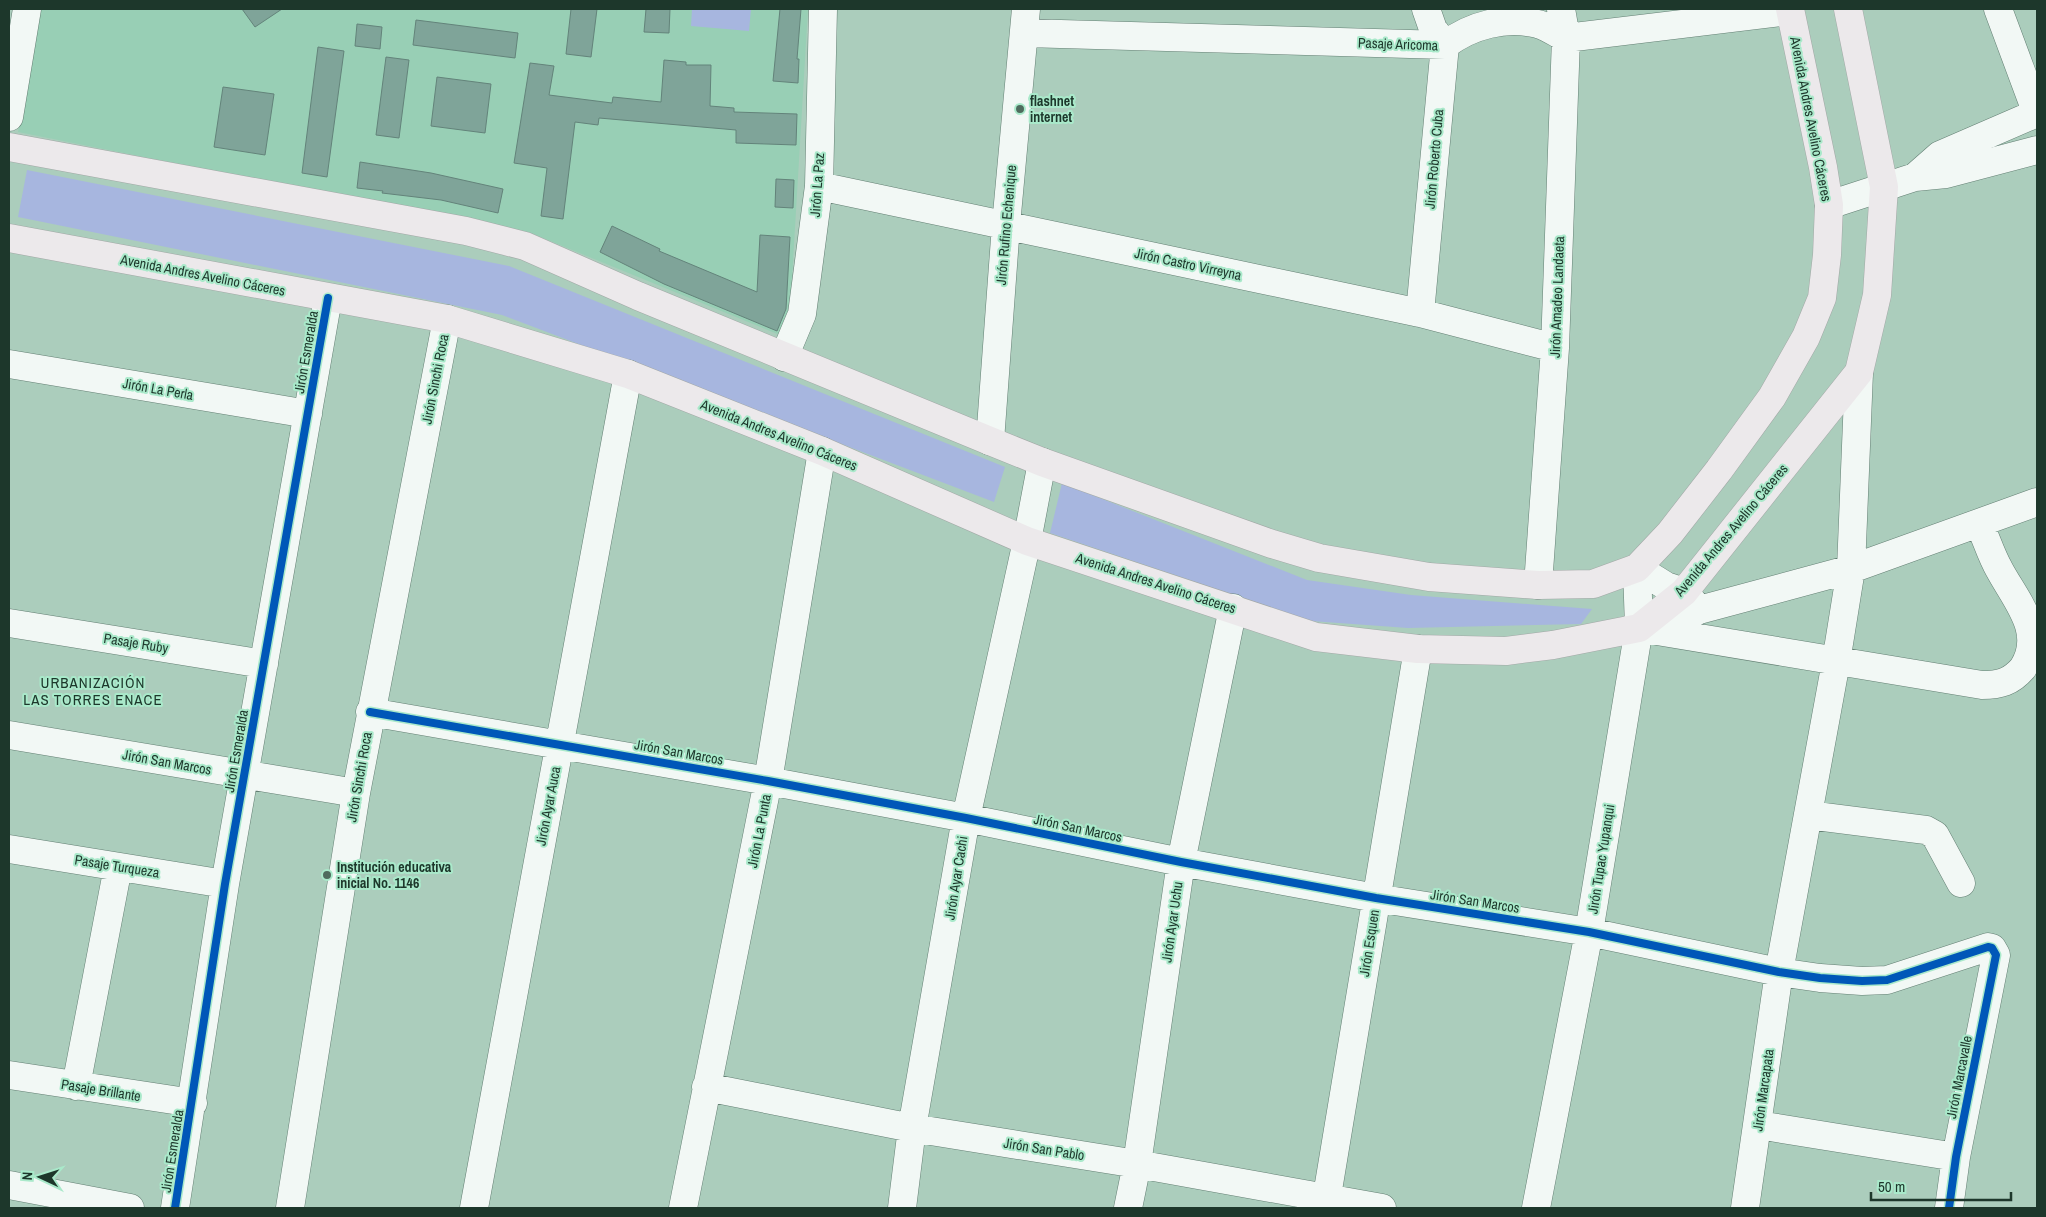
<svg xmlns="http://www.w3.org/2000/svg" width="2046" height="1217" font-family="'Archivo Narrow',sans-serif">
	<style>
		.built { fill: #98cfb5 }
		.green { fill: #a7b6df }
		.building { fill: #7fa499; stroke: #63837a }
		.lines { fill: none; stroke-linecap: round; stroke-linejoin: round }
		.minor-casing { stroke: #637f73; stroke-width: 29 }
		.major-casing { stroke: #a2a8a6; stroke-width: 29 }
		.minor { stroke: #f2f8f5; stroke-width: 28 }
		.major { stroke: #ece9eb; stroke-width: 28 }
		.cycleway-casing { stroke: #a9e9ca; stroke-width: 11 }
		.cycleway { stroke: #0057b8; stroke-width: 8 }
		.poi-dot { fill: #4f6c5e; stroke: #a9e9ca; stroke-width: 2 }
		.labels { text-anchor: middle; stroke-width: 4; stroke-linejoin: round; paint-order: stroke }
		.street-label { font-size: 14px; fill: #1d372b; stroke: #a9e9ca }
		.poi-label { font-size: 14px; font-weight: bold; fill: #1d372b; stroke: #a9e9ca; text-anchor: start }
		.neighbourhood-label { font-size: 15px; letter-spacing: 1px; fill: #1d372b; stroke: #a9e9ca }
	</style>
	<rect width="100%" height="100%" fill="#abcdbc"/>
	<path class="built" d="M40 9H808L790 312 780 335 533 234 18 132Z"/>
	<path class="green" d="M692 9H751L749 31 691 26Z
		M27 170 509 266 1005 467 994 502 502 315 18 217Z
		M1062 483 1307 580 1411 595 1592 609 1581 624 1408 628 1311 621 1050 533Z"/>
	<path class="building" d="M242 9H282L255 27Z
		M571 9H597L591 57 566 54Z
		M646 9H670L669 33 644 32Z
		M780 9H801L797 59H799L798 83 773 81Z
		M416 20 518 33 515 58 413 45Z
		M357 24 382 27 380 49 355 46Z
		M318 47 344 51 327 177 302 173Z
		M386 57 409 60 399 138 376 135Z
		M664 60 686 62V65H711L710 106 734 108V112L797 114 796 145 736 143V130L599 118 598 125 575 122 563 219 541 216 547 168 514 163 530 63 554 66 549 95 612 103 613 97 661 102Z
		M437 77 491 84 485 133 431 126Z
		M223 87 274 94 265 155 214 147Z
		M360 162 431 173 503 189 498 213 441 200 382 193 383 191 357 188Z
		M776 179 794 180 793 208 775 207Z
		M612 226 660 249 659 251 757 292 760 235 790 237 786 309 777 331 664 284 600 252Z"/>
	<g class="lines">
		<g class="minor-casing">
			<path id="minor" d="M1998 9 2037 114
				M1025 33 1445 45C1471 25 1506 16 1538 24 1548 27 1558 34 1566 38L1790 11
				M9 117 27 9
				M1915 177 1940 155 2037 113
				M819 186 1420 313 1555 348
				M1829 205 1915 177 1946 174 2037 150
				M1420 313 1445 45 1433 29 1426 9
				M784 357 802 314 819 186 823 9
				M9 364 308 414
				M990 441 1006 225 1026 9
				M1637 568 1666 586 1684 592 1697 607
				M1538 585 1555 348 1566 38 1561 9
				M9 623 264 664
				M1651 625 1680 619 1699 610 1851 569 2037 502
				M1639 628 1982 685C2000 685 2011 682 2023 668 2046 632 2016 601 1999 569 1991 555 1986 538 1979 523
				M370 712 768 781 966 818 1181 862 1376 898 1589 932 1779 972 1820 978 1862 981 1887 980 1988 947 1992 948 1996 955 1956 1157 1949 1208
				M9 735 356 793
				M1808 815 1926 830 1935 835 1961 883
				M9 849 225 884
				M9 1075 193 1103
				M76 1086 118 867
				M706 1087 912 1128 1137 1164 1382 1208
				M1758 1125 1956 1157
				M9 1185 130 1208
				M175 1208 225 884 328 298
				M290 1208 356 793 447 319
				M474 1208 628 374
				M683 1208 768 781 822 451
				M902 1208 912 1128 966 818 1027 541 1042 462
				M1128 1208 1137 1164 1181 862 1233 608
				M1325 1208 1418 649
				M1536 1208 1589 932 1639 628 1637 568
				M1745 1208 1779 972 1836 662 1851 569 1859 372"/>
		</g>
		<g class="major-casing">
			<path id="major" d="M9 147 466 231 525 246 638 296 990 441 1042 462 1272 544 1319 558 1429 577 1538 585 1593 584 1637 568 1670 533 1719 470 1772 397 1806 337 1822 298 1827 255 1829 205 1823 167 1790 9
				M9 238 447 319 628 374 822 451 1027 541 1316 637 1418 649 1506 651 1553 645 1639 628 1684 592 1859 372 1877 295 1884 187 1848 9"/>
		</g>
		<use href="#minor" class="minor"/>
		<use href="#major" class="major"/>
		<g class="cycleway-casing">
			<path id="cycleway" d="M370 712 768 781 966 818 1181 862 1376 898 1589 932 1779 972 1820 978 1862 981 1887 980 1988 947 1992 948 1996 955 1956 1157 1949 1208
				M175 1208 225 884 328 298"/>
		</g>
		<use href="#cycleway" class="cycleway"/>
	</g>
	<g class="poi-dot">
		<circle cx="1020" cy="109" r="5"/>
		<circle cx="327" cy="875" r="5"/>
	</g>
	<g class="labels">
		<g class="street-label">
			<text transform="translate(1398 44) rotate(2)" y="5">Pasaje Aricoma</text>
			<text transform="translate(1811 119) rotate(79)" y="5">Avenida Andres Avelino Cáceres</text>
			<text transform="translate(1434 159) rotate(-85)" y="5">Jirón Roberto Cuba</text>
			<text transform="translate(817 185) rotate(-86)" y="5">Jirón La Paz</text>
			<text transform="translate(1006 225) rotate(-85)" y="5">Jirón Rufino Echenique</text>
			<text transform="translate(1188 264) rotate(12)" y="5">Jirón Castro Virreyna</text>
			<text transform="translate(203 275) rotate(11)" y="5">Avenida Andres Avelino Cáceres</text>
			<text transform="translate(1557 297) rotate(-88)" y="5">Jirón Amadeo Landaeta</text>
			<text transform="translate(306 352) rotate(-80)" y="5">Jirón Esmeralda</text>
			<text transform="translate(435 379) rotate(-79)" y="5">Jirón Sinchi Roca</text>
			<text transform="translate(158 389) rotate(10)" y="5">Jirón La Perla</text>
			<text transform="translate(779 435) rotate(22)" y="5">Avenida Andres Avelino Cáceres</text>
			<text transform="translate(1731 530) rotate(-50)" y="5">Avenida Andres Avelino Cáceres</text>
			<text transform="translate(1156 583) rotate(18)" y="5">Avenida Andres Avelino Cáceres</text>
			<text transform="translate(136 643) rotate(9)" y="5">Pasaje Ruby</text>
			<text transform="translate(236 751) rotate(-80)" y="5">Jirón Esmeralda</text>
			<text transform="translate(679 752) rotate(10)" y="5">Jirón San Marcos</text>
			<text transform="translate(167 762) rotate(10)" y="5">Jirón San Marcos</text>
			<text transform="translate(359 777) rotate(-80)" y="5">Jirón Sinchi Roca</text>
			<text transform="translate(548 806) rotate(-79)" y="5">Jirón Ayar Auca</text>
			<text transform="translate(1078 828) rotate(12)" y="5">Jirón San Marcos</text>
			<text transform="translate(759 831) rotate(-79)" y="5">Jirón La Punta</text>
			<text transform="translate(1601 859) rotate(-81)" y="5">Jirón Tupac Yupanqui</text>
			<text transform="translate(117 866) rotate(9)" y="5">Pasaje Turqueza</text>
			<text transform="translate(956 878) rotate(-81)" y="5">Jirón Ayar Cachi</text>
			<text transform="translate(1475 901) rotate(9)" y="5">Jirón San Marcos</text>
			<text transform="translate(1172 922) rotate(-82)" y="5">Jirón Ayar Uchu</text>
			<text transform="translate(1369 943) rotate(-81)" y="5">Jirón Esquen</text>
			<text transform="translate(1959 1077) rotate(-79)" y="5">Jirón Marcavalle</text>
			<text transform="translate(101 1090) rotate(9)" y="5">Pasaje Brillante</text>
			<text transform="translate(1763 1090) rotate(-82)" y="5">Jirón Marcapata</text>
			<text transform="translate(1044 1149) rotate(9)" y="5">Jirón San Pablo</text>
			<text transform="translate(172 1151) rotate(-81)" y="5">Jirón Esmeralda</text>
		</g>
		<g class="poi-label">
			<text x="1030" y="106">flashnet<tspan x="1030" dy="16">internet</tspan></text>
			<text x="337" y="872">Institución educativa<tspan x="337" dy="16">inicial No. 1146</tspan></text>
		</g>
		<g class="neighbourhood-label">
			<text x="93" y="688">URBANIZACIÓN<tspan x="93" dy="17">LAS TORRES ENACE</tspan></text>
		</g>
	</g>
	<rect width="2046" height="1217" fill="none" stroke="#1d372b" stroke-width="20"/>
	<g transform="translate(40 1177) rotate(274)" stroke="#a9e9ca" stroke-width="4" paint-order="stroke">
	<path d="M0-4L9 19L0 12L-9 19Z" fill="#1d372b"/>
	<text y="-8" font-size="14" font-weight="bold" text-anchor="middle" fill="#1d372b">N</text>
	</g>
	<path d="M1871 1192v8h140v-8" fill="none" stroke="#1d372b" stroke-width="2.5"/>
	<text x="1878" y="1192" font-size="15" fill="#1d372b" stroke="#a9e9ca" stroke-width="4" paint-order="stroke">50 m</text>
</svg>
